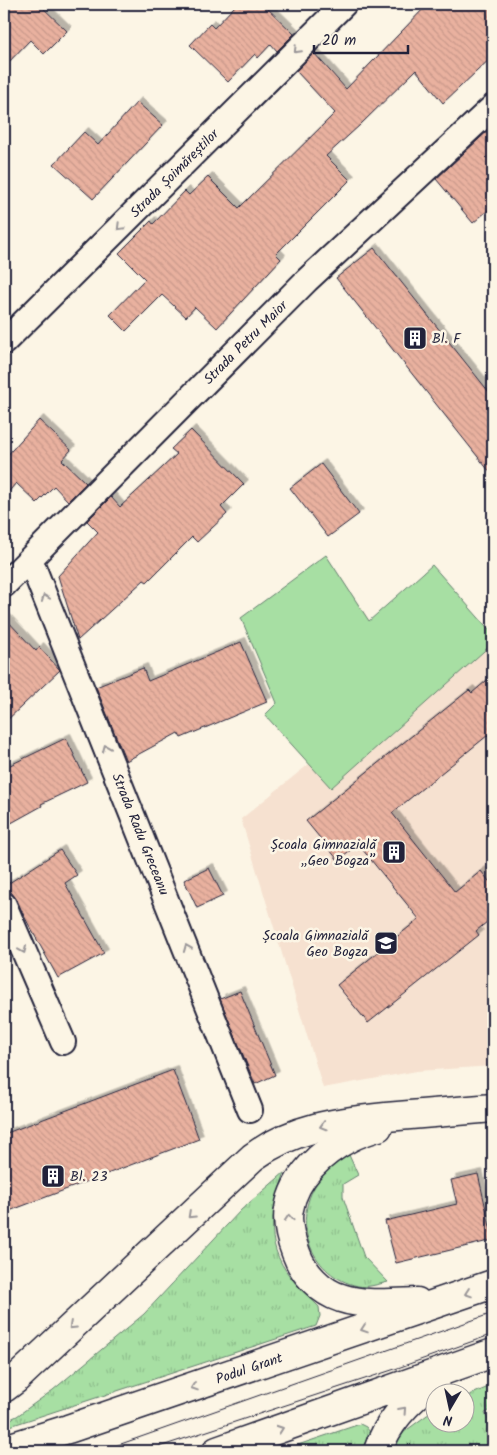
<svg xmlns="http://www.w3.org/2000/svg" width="497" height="1455" font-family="Kalam,sans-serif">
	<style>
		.built { fill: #f6e1d0 }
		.grass { fill: url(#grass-tufts); stroke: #64806f }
		.pitch { fill: #a7dfa3; stroke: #64806f }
		.building { fill: url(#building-back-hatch); stroke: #22223b; filter: url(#shadow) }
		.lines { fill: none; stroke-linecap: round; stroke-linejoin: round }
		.minor-casing { stroke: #22223b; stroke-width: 28 }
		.primary-casing { stroke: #22223b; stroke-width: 31 }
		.minor { stroke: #fcf5e5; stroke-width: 24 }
		.primary { stroke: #fcf5e5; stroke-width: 28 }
		.tram { stroke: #22223b; stroke-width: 1 }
		.oneway { stroke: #9a9698 }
		.labels { text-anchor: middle; stroke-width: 5; stroke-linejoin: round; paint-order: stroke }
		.street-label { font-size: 14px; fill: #22223b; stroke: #fcf5e5 }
		.poi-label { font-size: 14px; fill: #22223b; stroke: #fcf5e5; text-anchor: start }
	</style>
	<defs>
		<pattern id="grass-tufts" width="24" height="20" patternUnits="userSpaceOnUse" patternTransform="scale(1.25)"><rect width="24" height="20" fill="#a7dfa3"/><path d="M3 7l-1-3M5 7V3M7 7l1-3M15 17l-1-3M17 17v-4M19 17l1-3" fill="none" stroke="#8fbf8d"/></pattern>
		<pattern id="building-back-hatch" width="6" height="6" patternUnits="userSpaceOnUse" patternTransform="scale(1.25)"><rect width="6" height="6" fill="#e9b19f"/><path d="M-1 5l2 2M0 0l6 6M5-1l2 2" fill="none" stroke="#c8988a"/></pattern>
		<filter id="shadow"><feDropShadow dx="4.5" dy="-4.5" stdDeviation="0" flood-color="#0004"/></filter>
	</defs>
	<rect width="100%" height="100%" fill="#fcf5e5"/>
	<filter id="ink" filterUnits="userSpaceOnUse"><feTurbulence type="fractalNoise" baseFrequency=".02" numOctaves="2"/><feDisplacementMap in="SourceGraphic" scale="10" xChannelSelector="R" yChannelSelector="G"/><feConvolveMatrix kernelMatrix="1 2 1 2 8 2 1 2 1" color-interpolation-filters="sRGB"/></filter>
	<g filter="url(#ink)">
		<path class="built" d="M326 555 370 621 432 565 493 634V1066L417 1071 323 1088 241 819 309 764 265 715 277 703 241 618Z"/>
		<path class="grass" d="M349 1155 358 1175 343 1184V1197L364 1257 388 1282C379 1284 367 1288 358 1286 312 1276 292 1225 315 1186 319 1180 323 1171 329 1167 335 1162 342 1159 349 1155Z
			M285 1172C270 1216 263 1247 297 1285 304 1293 312 1299 319 1307L320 1316 316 1326 4 1428V1422L17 1416 53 1390 144 1314 241 1210Z
			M493 1385V1409L485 1413 493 1432V1451H391L404 1432 434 1410V1422H464L465 1397Z
			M360 1424 366 1427 370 1432 361 1451H280Z"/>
		<path class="pitch" d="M326 555 369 621 432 565 493 634V643L331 788 265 715 277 703 241 618Z"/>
		<path class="building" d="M4 4H39L67 31 44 54 30 40 4 67Z
			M233 4H263L294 34 277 51 271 44 258 58 255 54 228 82 190 45 210 24 214 28 235 6Z
			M428 4H493V56L443 103 416 70 360 125 326 156 350 180 276 254 281 259 217 328 195 307 186 317 162 295 126 331 110 315 145 279 119 253 151 221 153 224 185 191 189 195 208 177 239 208 335 113 296 71 314 53 346 89Z
			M137 102 163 125 93 199 54 164 84 132 98 145Z
			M493 126V206L473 223 436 179Z
			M374 248 493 397V476L336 278Z
			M39 420 71 450 62 460 86 483 68 501 54 486 37 503 16 483 4 497V459Z
			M191 430 244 484 221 507 227 514 197 542 192 537 147 582 144 580 78 640 58 576 98 532 87 521 111 497 120 507 177 454 171 449Z
			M321 464 359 514 328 537 290 488Z
			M4 617 36 651 39 647 60 670 4 723Z
			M241 642 267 702 181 738 178 733 126 761 96 687 143 668 148 681Z
			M493 675V731L392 813 455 892 481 871 493 886V917L476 931 479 935 368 1023 337 985 419 919 358 844 338 860 306 821 469 690 472 693Z
			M66 738 87 782 41 804 42 806 4 827V768Z
			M60 850 77 875 65 883 104 953 58 978 24 916 17 900 6 885Z
			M209 868 223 896 197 908 184 880Z
			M240 991 275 1075 255 1084 220 999Z
			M173 1070 199 1139 4 1213V1134Z
			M478 1174 493 1240 396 1263 385 1221 457 1204 451 1180Z"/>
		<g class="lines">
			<g class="minor-casing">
				<path id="minor" d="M4 342 344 4
					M30 559 250 1110
					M4 585 307 280 493 107
					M4 905 63 1042"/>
			</g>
			<g class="primary-casing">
				<path id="primary" d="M378 1127C368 1130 358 1133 349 1138 322 1152 294 1177 289 1209 286 1223 291 1240 296 1253 303 1273 321 1292 341 1298 365 1306 392 1303 417 1302
					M4 1388 16 1379 253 1157C294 1127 337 1122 386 1117 422 1114 458 1111 493 1108
					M4 1449 68 1429 493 1284
					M217 1451 493 1353
					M378 1451C387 1421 411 1398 436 1380"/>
			</g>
			<use href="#minor" class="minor"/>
			<use href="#primary" class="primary"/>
			<path class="tram" d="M101 1451 493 1313
				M147 1451 395 1369 493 1334"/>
		</g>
		<defs><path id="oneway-chevron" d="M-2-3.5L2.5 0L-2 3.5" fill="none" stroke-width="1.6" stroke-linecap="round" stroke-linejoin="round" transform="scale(1.25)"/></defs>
		<g class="oneway">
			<use href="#oneway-chevron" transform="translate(297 50) rotate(135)"/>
			<use href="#oneway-chevron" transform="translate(120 227) rotate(135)"/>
			<use href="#oneway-chevron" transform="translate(45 598) rotate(-112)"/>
			<use href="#oneway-chevron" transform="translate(106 748) rotate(-112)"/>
			<use href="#oneway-chevron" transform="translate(187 948) rotate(-112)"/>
			<use href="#oneway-chevron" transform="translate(23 950) rotate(67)"/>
			<use href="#oneway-chevron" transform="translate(323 1126) rotate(164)"/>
			<use href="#oneway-chevron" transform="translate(191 1215) rotate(137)"/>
			<use href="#oneway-chevron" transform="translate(289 1218) rotate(-94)"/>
			<use href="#oneway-chevron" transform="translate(468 1293) rotate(161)"/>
			<use href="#oneway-chevron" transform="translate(72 1326) rotate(137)"/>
			<use href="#oneway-chevron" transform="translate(364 1329) rotate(161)"/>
			<use href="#oneway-chevron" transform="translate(194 1387) rotate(161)"/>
			<use href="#oneway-chevron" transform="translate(403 1410) rotate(-48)"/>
			<use href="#oneway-chevron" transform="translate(280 1429) rotate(-20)"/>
		</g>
	</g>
	<defs>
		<g id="building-square" transform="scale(1.25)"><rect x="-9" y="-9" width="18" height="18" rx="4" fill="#22223b" stroke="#fcf5e5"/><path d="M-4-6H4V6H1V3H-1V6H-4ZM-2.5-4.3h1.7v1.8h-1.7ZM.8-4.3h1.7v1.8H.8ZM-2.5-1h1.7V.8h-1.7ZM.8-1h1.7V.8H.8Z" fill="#fff"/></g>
		<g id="school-square" transform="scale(1.25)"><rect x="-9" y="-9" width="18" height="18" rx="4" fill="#22223b" stroke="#fcf5e5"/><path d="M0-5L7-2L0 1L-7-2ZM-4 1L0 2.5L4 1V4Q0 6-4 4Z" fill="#fff"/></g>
	</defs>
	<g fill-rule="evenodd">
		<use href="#building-square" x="415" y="338"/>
		<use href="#building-square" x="394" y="852"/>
		<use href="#school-square" x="386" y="943"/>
		<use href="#building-square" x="53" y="1176"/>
	</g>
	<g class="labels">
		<g class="street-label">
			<text transform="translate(174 173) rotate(-45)" y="5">Strada Șoimăreștilor</text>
			<text transform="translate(245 342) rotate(-45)" y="5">Strada Petru Maior</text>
			<text transform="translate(141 834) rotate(68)" y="5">Strada Radu Greceanu</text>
			<text transform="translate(249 1368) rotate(-19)" y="5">Podul Grant</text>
		</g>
		<g class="poi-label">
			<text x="432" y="343">Bl. F</text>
			<text x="376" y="849" text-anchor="end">Școala Gimnazială<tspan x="376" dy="16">„Geo Bogza”</tspan></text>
			<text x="368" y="940" text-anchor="end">Școala Gimnazială<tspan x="368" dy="16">Geo Bogza</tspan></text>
			<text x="70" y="1181">Bl. 23</text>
		</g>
	</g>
	<rect width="497" height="1455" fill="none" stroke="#fcf5e5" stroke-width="20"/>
	<rect x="10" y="10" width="477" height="1435" fill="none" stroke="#22223b" stroke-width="2" filter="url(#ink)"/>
	<g transform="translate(450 1408) rotate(189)"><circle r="24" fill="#fcf5e5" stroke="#a5a1a1"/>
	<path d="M0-4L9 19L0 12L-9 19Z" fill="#22223b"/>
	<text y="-8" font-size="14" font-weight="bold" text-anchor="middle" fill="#22223b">N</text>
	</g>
	<path d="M314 45v8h94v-8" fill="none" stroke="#22223b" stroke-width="2.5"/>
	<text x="322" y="45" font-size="15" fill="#22223b" stroke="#fcf5e5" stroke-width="4" paint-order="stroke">20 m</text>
</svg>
